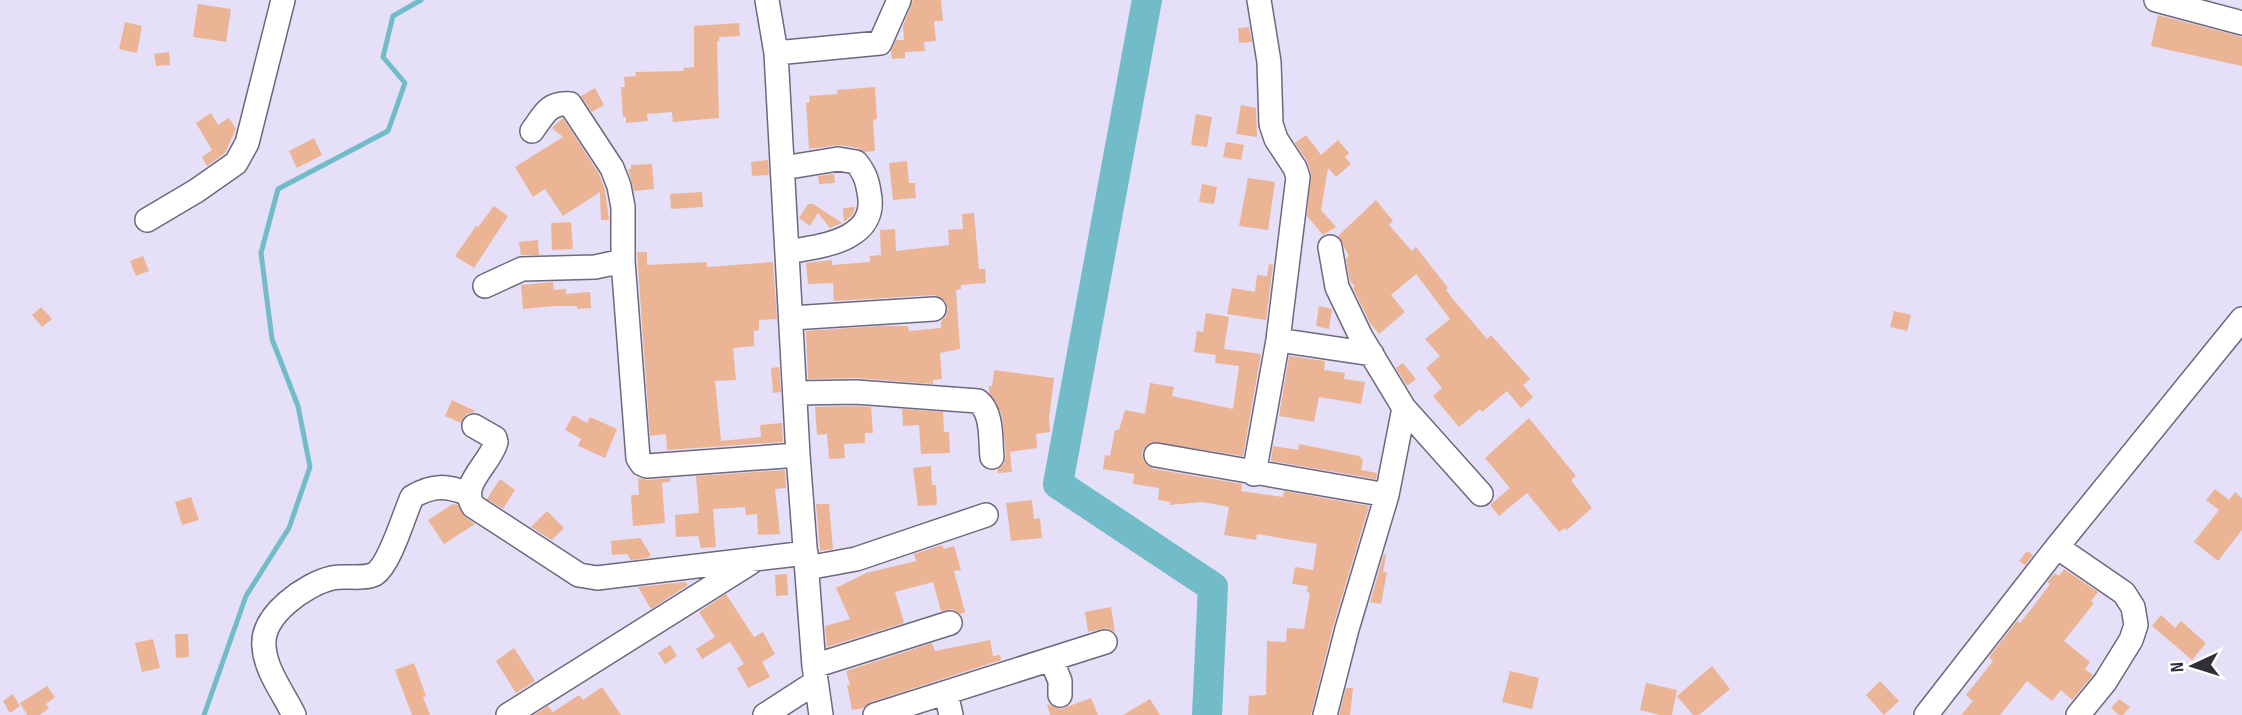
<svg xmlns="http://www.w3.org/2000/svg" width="2242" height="715" font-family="'Sofia Sans Condensed',sans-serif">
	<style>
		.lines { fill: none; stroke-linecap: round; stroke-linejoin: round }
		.stream { stroke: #71bcc8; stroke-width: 5 }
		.river { stroke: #71bcc8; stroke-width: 30 }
		.building { fill: #ebb495 }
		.minor-casing { stroke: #6d687e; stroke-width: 26 }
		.minor { stroke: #fff; stroke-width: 23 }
	</style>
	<rect width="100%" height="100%" fill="#e5dff8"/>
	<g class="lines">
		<path class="stream" d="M204 715 246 596 289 528 310 467 298 406 272 339 261 253 278 189 388 131 405 83 383 57 393 16 421 0"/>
		<path class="river" d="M1147 0 1058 484 1213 587 1207 715"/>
	</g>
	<path class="building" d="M913 0H941L943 21H934L936 41 924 42 925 51 905 52V58L892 59 891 51 896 40H904L903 26Z
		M198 4 231 9 226 42 193 37Z
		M2158 15 2242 37V66L2151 46Z
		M125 22 142 26 137 53 119 49Z
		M739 23 740 36 719 37V41H717L719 118 673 122 672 112 647 114 648 121 626 123V117H623L621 87H625L624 77 636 76 635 72 684 71 683 68 694 67V26Z
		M1249 27 1252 42 1239 43 1238 28Z
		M169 52 170 65 156 66 154 54Z
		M875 87 877 119 873 120 875 151 865 152 858 148 840 145 809 149 806 103 810 102 809 96 838 94 837 90Z
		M595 88 604 105 592 112 581 96Z
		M1241 105 1256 108 1257 137 1236 134Z
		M211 113 218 125 229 118 236 129 225 153 207 166 202 157 212 150 196 123Z
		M1196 114 1212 117 1207 147 1191 145Z
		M563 118 599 174 605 190 609 220H601L600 192 563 216 545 189 533 197 515 167 563 137 552 128Z
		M1306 135 1321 155 1338 140 1349 153 1345 157 1351 164 1336 177 1328 168 1321 210 1336 227 1323 235 1307 216 1311 173 1307 161 1295 143Z
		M314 138 322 155 297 168 289 151Z
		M1226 142 1244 145 1241 160 1223 157Z
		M768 160 769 175 752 176 751 162Z
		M907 161 909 183H915L916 198 893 200 889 163Z
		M652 164 654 189 634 191 628 169H631V165Z
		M834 174 835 183 819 184 818 176Z
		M1248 178 1275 182 1268 230 1239 226Z
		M1202 184 1217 187 1214 204 1199 202Z
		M702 192 703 207 671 209 670 194Z
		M1376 200 1393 221 1389 225 1412 251 1416 247 1448 288 1446 290 1453 299 1487 339 1491 335 1530 379 1523 385 1533 397 1521 408 1507 391 1482 412 1480 409 1459 427 1433 396 1442 388 1426 368 1440 356 1425 339 1450 319 1416 274 1391 295 1405 312 1379 334 1370 323 1353 288 1355 286 1350 281 1346 259 1349 256 1338 236Z
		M808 204H813L842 223 830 228 818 213 810 226 799 218Z
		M494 206 508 216 474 268 455 256 476 226 478 227Z
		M855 207 853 214 844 222 843 208Z
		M974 213 979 269H985L986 283 961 285V289L956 290 960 349 940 353 942 379 933 380V384L857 378 808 379 806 331 881 326H908L909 331 941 328V321L946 316 948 309 945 301 934 295 834 301 833 283 808 284 806 263 832 260V265L870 262V256L881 255 880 230 895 229 896 251 949 245 948 230 963 229 962 214Z
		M571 222 573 249 552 250 551 223Z
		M538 240 539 255H521L519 242Z
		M637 252H647V265L707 262V267L773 262 777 319 759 320V330L754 331V346L733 348 736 380 715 381 721 441 761 437 760 425 782 423 783 442 667 450 666 434 650 436Z
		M143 256 149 271 136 276 130 261Z
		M1269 264 1273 265 1266 320 1227 314 1232 288 1255 292 1257 275 1267 276Z
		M553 282 554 290 566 289V294L590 292 591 308 577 309V306H555L523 309 521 285Z
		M1319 306 1332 309 1329 329 1316 326Z
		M41 307 52 319 42 327 32 315Z
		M1894 311 1911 315 1907 331 1890 327Z
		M1206 313 1229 317 1224 349 1261 354 1243 456 1152 442 1146 446 1142 452 1143 459 1147 465 1154 469 1242 484 1241 491 1283 497 1284 491 1369 506 1332 630 1311 715H1248L1249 696 1266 695 1267 641 1286 642 1287 628 1304 629 1310 593 1307 592 1308 586 1292 584 1295 567 1313 570 1317 544 1257 534 1256 540 1224 535 1229 507 1203 502 1170 505V502L1158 500 1159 488 1133 484 1134 474 1103 469 1105 455 1110 456 1115 430H1119L1125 410 1145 414 1150 383 1174 387 1172 396 1233 409 1239 366 1215 363 1216 355 1194 352 1197 331 1203 332Z
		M1289 356 1325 361 1324 370 1345 373 1344 379 1365 382 1361 404 1319 397 1314 422 1279 416Z
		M1403 363 1416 379 1407 386 1396 368Z
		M779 367 781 392 773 393 771 368Z
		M994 370 1054 378 1049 419 1050 432 1036 434 1037 448 1010 452 1012 472 998 473 997 470 1004 464 1006 456 1002 415 989 393V386H992Z
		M452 400 475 411 474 412 466 414 461 423 445 416Z
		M856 406 871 407 873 433H865V443L844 444 845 458 829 459 827 434 817 435 815 407Z
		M902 409 943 412 944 432H949L950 453 921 454 919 425 903 426Z
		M573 415 587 423 590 417 617 429 605 458 578 446 581 439 565 430Z
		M1529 418 1576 476 1571 480 1592 508 1567 530 1565 528 1559 532 1527 493 1499 516 1490 505 1510 488 1485 458Z
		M1299 444 1359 456 1363 460 1361 470 1377 473 1376 479 1271 461 1273 446 1298 450Z
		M931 466 932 485H936L937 505 918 506 913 468Z
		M785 470 786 488 775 489 780 534 758 535 757 514 746 515 745 507 713 509 716 547 701 548 698 536 676 537 675 515 699 513 696 476Z
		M638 478 648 480 670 478V482L662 483 665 523 633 526 631 495H639Z
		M500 479 515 490 503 509 487 499Z
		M2215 489 2229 500 2235 492 2242 498V530L2218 561 2194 542 2219 510 2206 500Z
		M191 497 199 520 182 525 175 502Z
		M1032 500 1034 519 1040 518 1042 538 1011 541 1006 503Z
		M453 504 458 505 465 517 475 524 444 544 428 520Z
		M816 504H829L833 549 820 551Z
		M547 511 564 528 552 540 531 527Z
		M640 538 651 555 647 558 631 560 627 554 612 555 611 541Z
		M942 545 944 549 954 546 961 570 954 571 965 612 960 614 952 609 941 611 933 582 895 592 904 623 827 647 825 626 850 619 836 588 866 573 916 561 914 554Z
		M2027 551 2033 555 2025 565 2019 561Z
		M1384 554 1386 555 1383 572H1387L1381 604 1370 602Z
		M2064 569 2098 592 2091 601 2094 603 2064 641 2090 662 2085 669 2093 675 2072 700 2061 690 2052 701 2027 681 2000 715H1961L1973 701 1966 695 1993 661 1989 657 2017 621 2020 623 2036 603 2050 584 2047 582 2055 573 2059 576Z
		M787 574 788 595 776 596 775 575Z
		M685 582 688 585 651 609 638 587Z
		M726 594 754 637 763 632 775 654 762 662 770 677 748 688 737 668 744 664 730 642 702 659 696 649 715 637 699 612Z
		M1111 607 1115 632 1107 628 1088 632 1085 612Z
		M2161 615 2175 628 2181 621 2206 643 2192 660 2152 626Z
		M175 634H188L189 657 176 658Z
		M153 639 160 668 142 672 135 643Z
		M990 640 993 656 1000 655 1001 660 871 702 863 708 852 710 847 685H850L846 671 932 643 935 651Z
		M670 645 677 656 665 664 658 653Z
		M514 648 535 681 516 693 496 661Z
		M414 663 426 696 423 697 430 715H412L395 670Z
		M1712 666 1730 689 1699 715H1693L1677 696Z
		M1510 671 1539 678 1532 709 1502 702Z
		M1880 681 1899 701 1884 715 1866 695Z
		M1646 683 1677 690 1672 715H1660L1640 710Z
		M47 686 55 697 46 704 49 708 40 715H27L20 703Z
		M602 687 621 715H534L548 706 553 712 579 695 583 700Z
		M1346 688H1353L1350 715H1339Z
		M13 694 20 706 10 713 3 701Z
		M1091 698 1098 715H1050L1047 704 1061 709Z
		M1150 699 1160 715H1123Z
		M2119 699 2130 707 2123 715H2119L2111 708Z"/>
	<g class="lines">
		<g class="minor-casing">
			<path id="minor" d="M767 0 776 53 798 455 814 666 821 715
				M2156 0 2242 23
				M776 53 880 43 899 0
				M532 131C544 115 548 102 570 104L612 168 619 186 623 207V261L638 458 642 464 647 466 798 455
				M783 168 838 159 856 162C864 172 867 179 869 192 879 240 823 246 787 252
				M147 220 196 191 236 163 247 143 283 0
				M1330 247 1337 287 1361 337 1404 408 1481 494
				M485 286 522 269 595 267 623 261
				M791 318 934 309
				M1278 340 1372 354
				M795 393 856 392 978 401C993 413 990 439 992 457
				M474 426 495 438 496 442C491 463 459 484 473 506L579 575 597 578 806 553
				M1156 455 1387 495
				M1254 474 1278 340 1298 177 1295 168 1276 139 1271 124 1269 62 1259 0
				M2057 547 2124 593 2133 607 2136 625 2131 640 2105 682 2078 715
				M807 568 856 559 986 515
				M1051 659 1060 681V695
				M814 666 950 623
				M946 693 951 715
				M294 715C284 694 265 670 264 646 261 615 306 584 332 578 345 575 363 580 375 574 390 564 404 515 412 497 432 485 446 485 468 494
				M508 715 750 563
				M765 715 816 682
				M875 715 1105 642
				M1325 715 1347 629 1387 495 1404 408
				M1926 715 2057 547 2242 319"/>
		</g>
		<use href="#minor" class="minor"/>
	</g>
	<g transform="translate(2193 666) rotate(266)" stroke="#ffffff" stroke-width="5" paint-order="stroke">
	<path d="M0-5L12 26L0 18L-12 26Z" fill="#302e37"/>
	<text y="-10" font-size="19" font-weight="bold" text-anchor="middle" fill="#302e37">N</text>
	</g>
</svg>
